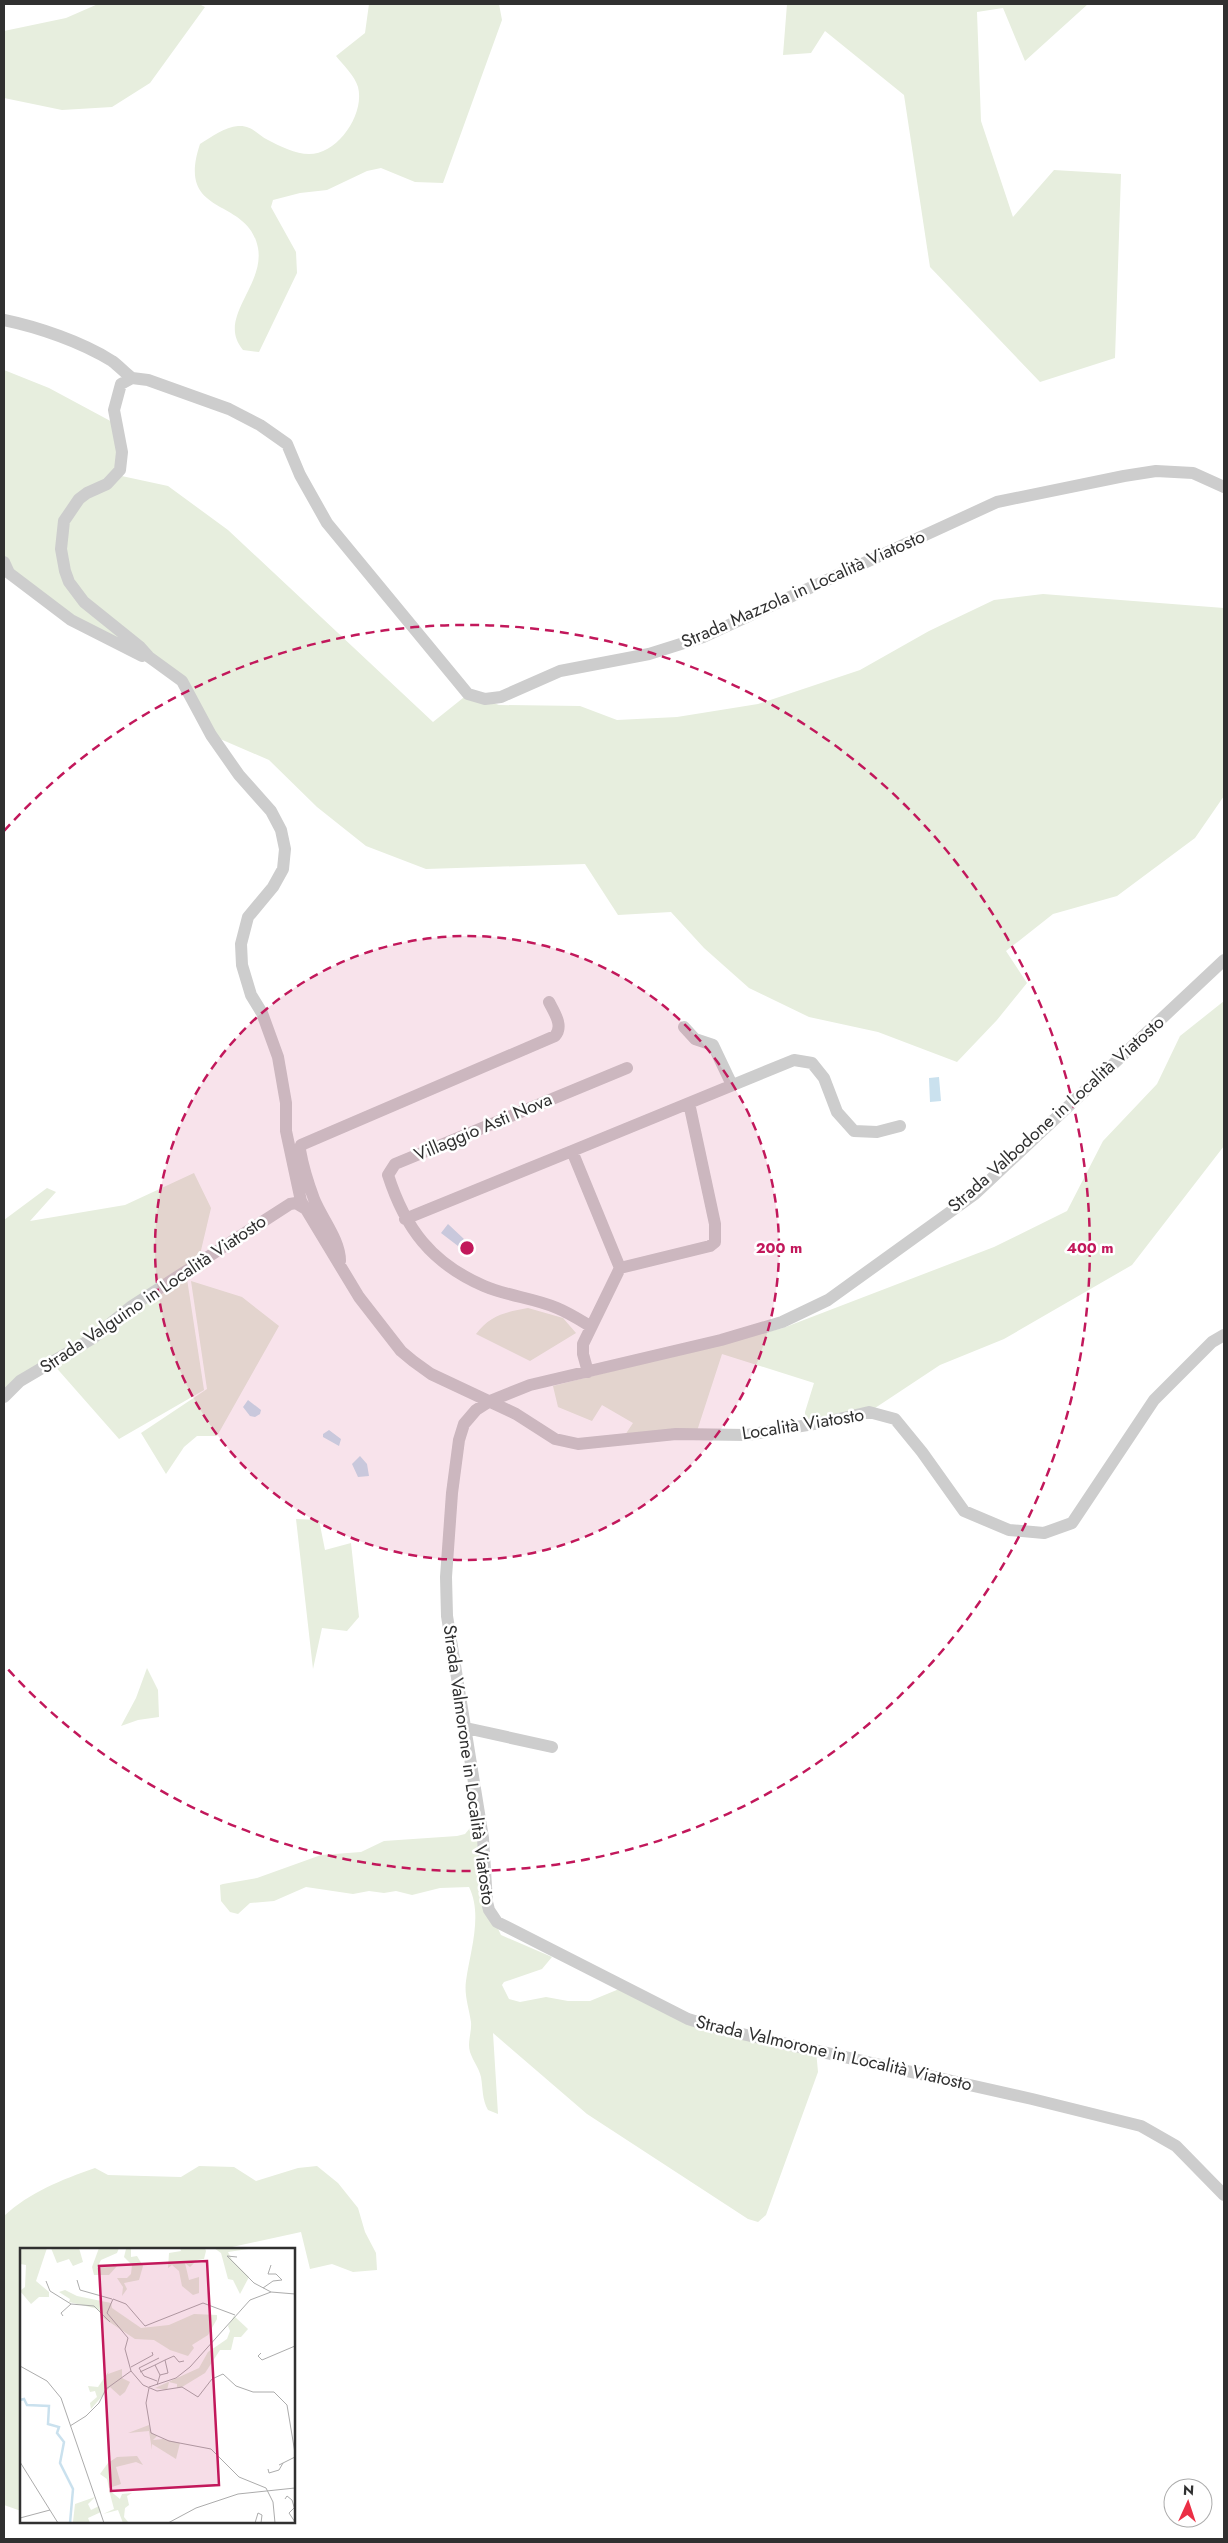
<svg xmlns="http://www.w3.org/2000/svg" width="1228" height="2543" font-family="Jost,sans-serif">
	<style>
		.green { fill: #e7eede }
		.water { fill: #cae1ee }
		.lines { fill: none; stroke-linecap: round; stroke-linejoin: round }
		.minor { stroke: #cdcdcd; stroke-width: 12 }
		.ring { fill: none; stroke: #c2185b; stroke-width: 2.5; stroke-dasharray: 9 6 }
		.labels { text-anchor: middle; stroke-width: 5; stroke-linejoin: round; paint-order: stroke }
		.street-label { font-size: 18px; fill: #303030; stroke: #fff }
		.inset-river { fill: none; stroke: #cae1ee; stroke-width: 2.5 }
		.inset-road { fill: none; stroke: #acacac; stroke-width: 1 }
		.view { fill: #c2185b; fill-opacity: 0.15; stroke: #c2185b; stroke-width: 2.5 }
		.inset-edge { fill: none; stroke: #303030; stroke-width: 2.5 }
		.centre { fill: #c2185b; stroke: #fff; stroke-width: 2.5 }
		.ring-label { font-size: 15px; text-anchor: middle; font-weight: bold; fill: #c2185b; stroke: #fff; stroke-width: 5; stroke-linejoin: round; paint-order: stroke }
	</style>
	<rect width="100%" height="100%" fill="#fff"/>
	<path class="green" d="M98 4H199L205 7 150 83 112 107 62 110 4 98V31L66 18Z
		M369 4H499L502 20 443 183 415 182 381 168 367 171 327 190 300 193 273 200 271 207 296 252 297 273 259 352 243 350C216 318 265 286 258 248 248 195 175 219 200 144 211 137 225 127 238 126 252 125 258 135 268 140 279 146 296 154 309 154 338 154 365 114 358 87 355 76 343 65 336 56L365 33Z
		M787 4H1088L1025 61 1003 8 977 12 981 121 1013 217 1054 170 1121 174 1115 358 1040 382 930 267 904 95 825 31 811 53 783 55Z
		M4 370 49 388 116 424 117 475 168 486 228 530 433 722 468 694 499 705 580 706 617 720 677 717 758 704 860 670 929 631 994 600 1043 594 1224 608V796L1195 838 1117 896 1053 914 1006 951 1027 983 997 1020 957 1062 878 1032 809 1017 749 988 704 948 671 912 618 915 585 864 426 869 366 846 317 807 269 760 211 735 181 681 73 622 4 562Z
		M1224 1001V1146L1132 1265 1004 1339 940 1365 869 1412 805 1425V1412L814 1383 722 1354 696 1434 623 1438 633 1423 602 1405 592 1421 558 1407 553 1386 783 1328 994 1247 1067 1211 1103 1141 1157 1084 1180 1036Z
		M194 1173 211 1208 198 1263 187 1279 204 1390 119 1439 53 1364 4 1397V1220L47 1188 56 1192 30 1221 125 1205Z
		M191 1281 242 1297 279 1326 217 1436H197L184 1447 166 1474 141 1433 207 1389Z
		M528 1308 563 1318 576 1333 530 1361 476 1334C490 1315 506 1312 528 1308Z
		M296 1519 319 1520 325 1550 351 1543 359 1617 347 1631 322 1628 313 1669Z
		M147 1668 158 1690 159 1717 138 1720 121 1726 136 1698Z
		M475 1822 489 1910 501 1935 552 1957 542 1969 504 1982 502 1985 509 1999 520 2002 546 1997 568 2001H590L624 1987 688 2019 816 2050 818 2072 766 2215 758 2222 748 2219 587 2114 493 2033 498 2114 488 2110C482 2099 483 2089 481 2077 479 2068 473 2061 470 2052 467 2042 472 2032 471 2022 469 2008 464 1995 466 1981 470 1952 483 1915 469 1887L440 1888 412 1895 396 1891 384 1893 369 1891 353 1894 306 1887 274 1901 250 1903 238 1914 230 1912 221 1901 220 1885 223 1884 257 1878 321 1855 361 1852 384 1841 457 1836 465 1834Z
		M199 2166 234 2167 256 2181 298 2168 317 2166 338 2183 358 2208 365 2232 376 2253 377 2270 353 2272 332 2264 310 2269 301 2232 223 2249H21V2511L4 2505V2216C30 2192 61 2180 95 2168L108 2175 181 2177Z"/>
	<path class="water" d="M939 1077 941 1101 930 1102 929 1078Z
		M448 1224 464 1239 458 1246 441 1233Z
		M248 1400 261 1410 260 1414 255 1417 250 1416 243 1407Z
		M329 1430 341 1439 339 1446 323 1437V1434Z
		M360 1456 367 1464 369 1476 358 1477 352 1464Z"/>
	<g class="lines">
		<path class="minor" d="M4 320C38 327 82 342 112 361 119 366 125 373 132 378
			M1224 487 1193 473 1156 471 1124 476 997 502 703 637 649 654 560 671 501 697 485 699 468 694 327 523 300 475 287 444 260 425 229 409 148 380 132 378 121 384 114 410 122 452 120 470 107 484 87 493 79 499 64 521 61 549 65 571 69 582 84 602 140 647 149 657 182 681 211 735 239 775 271 811 281 830 285 849 283 869 273 887 248 917 241 944 242 965 251 995 262 1013 278 1057 286 1103V1131L301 1201 359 1297 401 1351 413 1361 431 1374 516 1414 555 1439 578 1444 676 1434 747 1435 826 1422 869 1412 895 1419 922 1452 964 1511 1009 1530 1044 1533 1072 1523 1154 1400 1212 1342 1224 1335
			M4 562 9 573 71 620 142 656
			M1224 960 975 1194 828 1300 782 1322 721 1340 530 1385 490 1401 476 1410 464 1424 459 1440 452 1493 446 1577 447 1616 483 1838 487 1902 489 1910 497 1922 688 2019 724 2030 1032 2099 1141 2126 1176 2146 1224 2195
			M684 1027 695 1039 713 1045 732 1085
			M689 1103 794 1060 812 1063 824 1078 837 1112 854 1131 877 1132 900 1126
			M405 1219 572 1151
			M340 1261C340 1240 322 1219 314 1199 308 1183 303 1167 300 1150L301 1145 555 1036C564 1026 554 1012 549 1002
			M590 1326C580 1320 569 1313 557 1308 534 1298 507 1296 484 1286 431 1263 405 1228 388 1175L395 1164 627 1068
			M588 1372 583 1354V1344L620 1268 710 1246 715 1242V1224L689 1103 572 1151 620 1268
			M4 1397 20 1381 93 1338 132 1306 290 1204 296 1203 306 1209
			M466 1728 552 1747"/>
	</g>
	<circle cx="467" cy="1248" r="312" fill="#c2185b" fill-opacity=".12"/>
	<g class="ring">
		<circle cx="467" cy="1248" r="312"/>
		<path d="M4 831A623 623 0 1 1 4 1665"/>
	</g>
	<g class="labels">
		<g class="street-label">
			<text transform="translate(803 589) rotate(-24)" y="6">Strada Mazzola in Località Viatosto</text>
			<text transform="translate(1056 1114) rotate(-42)" y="6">Strada Valbodone in Località Viatosto</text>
			<text transform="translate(483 1127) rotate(-23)" y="6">Villaggio Asti Nova</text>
			<text transform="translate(153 1294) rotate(-34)" y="6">Strada Valguino in Località Viatosto</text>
			<text transform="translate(803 1424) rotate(-9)" y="6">Località Viatosto</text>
			<text transform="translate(469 1765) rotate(82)" y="6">Strada Valmorone in Località Viatosto</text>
			<text transform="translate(834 2053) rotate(13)" y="6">Strada Valmorone in Località Viatosto</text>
		</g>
	</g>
	<g transform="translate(20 2248)">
		<rect width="275" height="275" fill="#fff"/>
		<path d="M0 0H27L16 33 29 44V49H19L11 56 0 43 5 39 6 17 0 16ZM31 0H59L63 14 53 18 49 11 37 15ZM79 0H99L97 5 81 12 77 20 97 18 89 27H74L72 19ZM160 0H185L186 3 184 11 177 12 170 19 165 15 169 32 179 29V45L173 47 162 38 159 23 152 17 148 20 149 5 161 3ZM194 0H235L208 4 212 12 229 29 220 46 213 32 208 31 201 5ZM106 1H111V9L117 8 123 18 119 32 104 35 107 41 102 48 103 39 97 30H107L111 26 112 17 104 9ZM45 42 57 48 91 55 92 60 121 80 149 77 174 66 197 67V71L188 87 172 97 174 100 168 108 150 102 134 92 115 91 82 69 78 61 49 54 50 51 39 44ZM214 68 228 81 221 89H214L211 102H200L185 125 162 139 157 140V136L149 134 147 142 135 140 179 120 188 104 207 91 210 83 208 78ZM102 121V130L110 134 105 144 100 148 90 139 71 161 70 155 77 149 75 143 70 144 68 138 78 139 89 123 88 126ZM129 177 131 184 137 188 133 192 143 191 160 195 156 211 132 196V202L129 183 108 185ZM117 208 123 217 116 214 96 219 101 236 89 240 87 231 80 226 88 215 97 209ZM89 242 100 251 102 246 112 245 107 248 109 257 105 260 104 269 108 274 116 275H103L98 262 83 266 94 261ZM75 249 68 256 71 262 79 258 81 264 68 270 70 275 53 274 55 256Z" fill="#e7eede"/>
		<path class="inset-river" d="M0 152 4 151 7 157 29 158 28 176 39 179 37 185 44 194 40 215 53 241 50 275"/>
		<path class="inset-road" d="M217 9 207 8 234 35 251 44M57 32 60 42 92 51M26 33 30 43 51 56 74 58 90 74M243 40 253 33 262 32 256 26H248L251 17M215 67 183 55 125 78 106 56 93 51 87 65 108 90 105 101 111 123 123 137 137 143 162 139 178 149 192 131 203 126 216 138 233 144H254L267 157 275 205M43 68 41 65 51 56M241 105 238 108 242 112 275 98M145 112 154 108 159 114 164 113M0 118 27 133 41 150 84 275M111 119 133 107 132 104M120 124 135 117M137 133 124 128 119 120 139 110M137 137 140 127 148 125 145 112 135 117 140 127M129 139 156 130 170 119 230 52 251 44 275 46M129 140 126 155 131 185 149 193 191 201 219 229 246 240 253 254 255 275M50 178 66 168 79 155 86 141 111 123M0 214 38 275M259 217 275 209M248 221 249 225 259 222 263 215M265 251 267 248 272 252 275 262M0 270 30 262M148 275 176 260 218 246 275 240M235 275 238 265 242 267 241 275M272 275 275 274 269 265 275 259"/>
		<path class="view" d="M187 13 199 237 91 243 79 18Z"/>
		<rect width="275" height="275" class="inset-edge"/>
	</g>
	<circle cx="467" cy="1248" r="8" class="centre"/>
	<g class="ring-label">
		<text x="779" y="1253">200 m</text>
		<text x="1090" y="1253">400 m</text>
	</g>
	<rect width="1228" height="2543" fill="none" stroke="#303030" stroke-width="10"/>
	<g transform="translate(1188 2503) rotate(3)"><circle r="24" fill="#ffffff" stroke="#acacac"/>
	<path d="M0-4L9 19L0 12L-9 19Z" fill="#eb2f45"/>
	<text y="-8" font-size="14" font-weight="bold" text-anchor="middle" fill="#303030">N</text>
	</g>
</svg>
